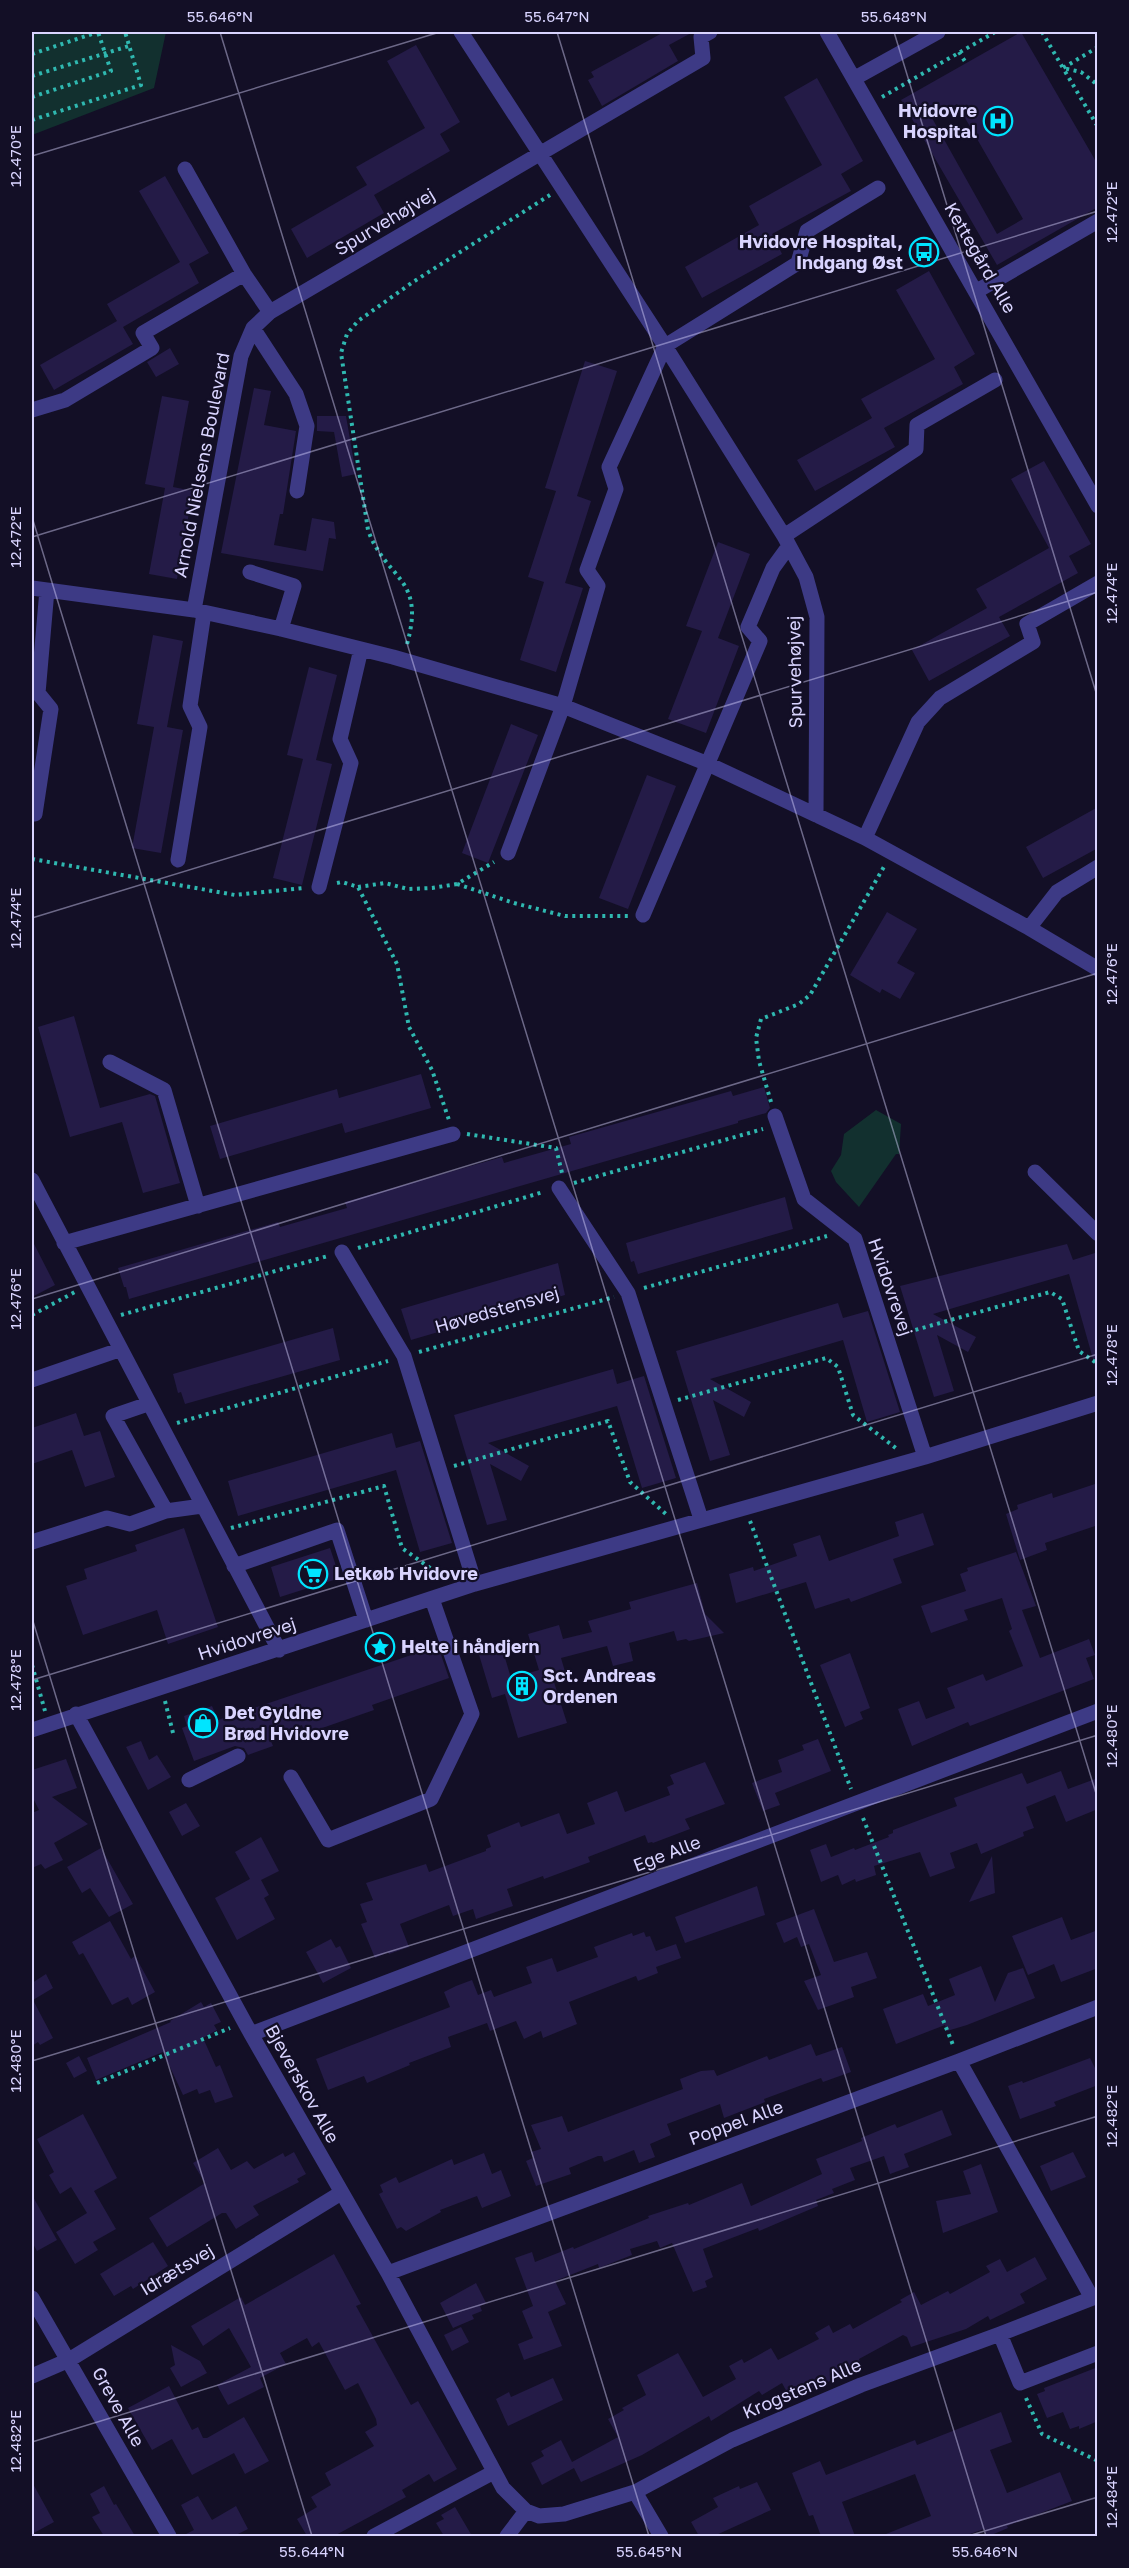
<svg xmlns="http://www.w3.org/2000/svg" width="1129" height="2568" font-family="'Golos Text',sans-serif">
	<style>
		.green { fill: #12302f }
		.building { fill: #241b47; fill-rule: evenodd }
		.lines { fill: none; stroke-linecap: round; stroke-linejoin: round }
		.path { stroke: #2fb8b0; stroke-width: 4; stroke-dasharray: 3 4.5; stroke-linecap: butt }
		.minor { stroke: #3d3a85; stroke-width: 15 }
		.ticks { fill: none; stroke: #d9d4ff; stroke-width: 1.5; stroke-opacity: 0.45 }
		.labels { text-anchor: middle; stroke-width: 4.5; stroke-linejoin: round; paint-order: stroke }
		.poi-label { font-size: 18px; font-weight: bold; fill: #d9d4ff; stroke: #130f26; text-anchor: start }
		.street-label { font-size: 18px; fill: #d9d4ff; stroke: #130f26 }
		.neatline { fill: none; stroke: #d9d4ff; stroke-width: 2 }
		.ticks-label { font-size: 15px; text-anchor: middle; fill: #d9d4ff }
	</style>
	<rect width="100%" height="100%" fill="#130f26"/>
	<path class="green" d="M32 32H166L154 88 32 135Z
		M876 1110 901 1124 899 1154H896L859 1207 836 1182 831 1171 841 1155 844 1134Z"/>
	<path class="building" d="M664 32H693L669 45 678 61 602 106 588 80 594 77 591 72Z
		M1021 32 1098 165V207L997 265 901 100ZM957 104 1023 219 997 234 932 118Z
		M416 45 460 122 440 134 450 151 374 195 384 213 307 258 291 229 367 185 356 167 425 128 387 61Z
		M817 78 863 161 841 174 851 191 772 234 782 254 702 298 685 267 759 225 749 206 822 165 784 97Z
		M165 176 209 253 189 264 199 283 123 327 133 344 54 390 40 365 117 321 107 304 180 262 139 191Z
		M929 271 975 354 954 367 963 384 884 428 895 447 815 491 797 460 872 418 861 399 935 359 896 290Z
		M170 348 179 364 156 377 147 362Z
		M585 361 617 371 577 496 591 501 565 583 583 588 556 672 520 660 544 582 528 577 556 491 545 488Z
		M254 388 271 391 264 425 296 431 283 514H280L274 545 306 551 312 518 334 522 336 539 329 538 323 571 221 553Z
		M162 396 189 401 173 487 193 491 177 579 149 574 165 488 145 484Z
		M317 416H346L356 474 342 477 334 432 317 431Z
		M1044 461 1091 544 1069 556 1078 573 999 617 1010 636 929 681 912 650 987 608 976 589 1049 548 1011 479Z
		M718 542 750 554 718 638 739 646 706 733 668 719 702 631 686 626Z
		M153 635 183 641 167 727 183 730 161 853 132 848 154 727 137 724Z
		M309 667 337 675 316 760 332 764 302 885 273 878 303 759 287 755Z
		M511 724 538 735 488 863 462 853Z
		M647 775 676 786 628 909 599 898Z
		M1098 807V848L1043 878 1026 847Z
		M887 912 917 929 897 963 915 973 900 999 882 989 880 993 850 975Z
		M74 1016 100 1108 150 1094 155 1096 180 1183 143 1193 122 1122 70 1137 38 1027Z
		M421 1074 431 1108 345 1133 342 1123 220 1159 210 1126 337 1089 339 1098Z
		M764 1087 770 1108 766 1113 738 1121V1123L129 1299 126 1287H124L118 1268 278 1222 280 1227 347 1208 345 1202 502 1157 504 1163 571 1144 569 1137 731 1091 733 1096Z
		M785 1197 793 1229 638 1274 634 1261 631 1262 626 1243Z
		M32 1240 55 1285 32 1297Z
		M1067 1244 1073 1260 1098 1252V1358L1093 1359 1069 1274 933 1314 976 1337 968 1352 937 1335 954 1391 934 1397 900 1286Z
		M558 1263 565 1295 411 1340 401 1309Z
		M838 1303 843 1318 868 1311 900 1412 867 1422 843 1340 710 1379 751 1402 744 1417 713 1400 730 1455 710 1461 676 1351Z
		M333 1328 340 1360 185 1404 181 1392 178 1393 173 1374Z
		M613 1369 617 1384 644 1376 676 1478 642 1488 617 1406 488 1443 529 1466 521 1481 490 1464 507 1520 487 1525 454 1415Z
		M76 1413 84 1436 100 1431 115 1477 85 1487 72 1450 32 1464V1428Z
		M392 1433 396 1448 420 1441 452 1543 420 1552 396 1470 238 1516 228 1481Z
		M1098 1483V1525L1045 1543 1047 1550 1020 1560 1006 1514 1018 1509 1017 1505 1052 1493 1053 1498Z
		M923 1513 934 1545 893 1559 902 1583 851 1602 849 1598 815 1609 806 1582 736 1603 729 1574 753 1567 754 1571 797 1556 793 1544 820 1535 829 1561 899 1536 895 1522Z
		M184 1528 218 1627 168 1644 157 1610 83 1635 66 1586 87 1579 84 1569 137 1551 135 1545Z
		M330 1548 340 1578 280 1597 271 1567Z
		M1016 1552 1036 1606 1022 1610 1040 1658 1089 1639 1095 1655 1086 1658 1094 1679 970 1726 968 1722 912 1746 898 1709 919 1701 926 1719 955 1708 947 1688 983 1674 986 1681 1023 1666 1009 1631 1012 1629 1002 1598 964 1610 968 1620 931 1633 921 1606 966 1591 960 1574 968 1571 967 1568Z
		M697 1583 705 1614 724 1633 689 1641 686 1639 677 1641 674 1631 629 1643 633 1661 613 1666 607 1646 561 1658 566 1675 553 1679 567 1723 518 1738 505 1694 492 1698 477 1648 500 1641 511 1678 539 1670 528 1634 559 1625 563 1639 592 1632 588 1621 631 1609 629 1602Z
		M438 1646 449 1678 372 1705 374 1710 305 1734 302 1725 269 1736 273 1746 248 1755 244 1748 235 1746 194 1761 182 1728 187 1726 184 1716 212 1706 218 1720Z
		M850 1653 870 1708 860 1712 863 1719 845 1727 820 1665Z
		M818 1739 831 1771 775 1793 780 1805 763 1811 752 1783 782 1772 778 1760 804 1750 802 1745Z
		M141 1741 149 1760 157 1755 171 1777 148 1790 126 1747Z
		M66 1759 77 1788 52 1797 88 1824 54 1843 63 1860 45 1869 41 1864 32 1868V1813L39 1810 32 1796V1770Z
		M705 1762 725 1804 685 1819 690 1829 653 1843 652 1842 648 1843 645 1835 588 1857 590 1862 544 1879 543 1876 507 1889 513 1906 476 1919 473 1909 453 1916 449 1905 400 1924 409 1947 389 1954 388 1952 375 1958 361 1924 367 1922 360 1904 373 1900 366 1883 426 1864 429 1872 486 1851V1849L491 1847 487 1835 519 1822 521 1827 559 1813 567 1834 595 1824 587 1803 617 1791 625 1812 670 1795 667 1787 674 1784 670 1775Z
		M1061 1771 1068 1789 1098 1778V1809L1066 1822 1055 1795 1026 1807 1034 1828 1023 1832 1024 1836 981 1854 977 1843 950 1853 955 1868 930 1877 920 1852 874 1866 876 1875 856 1882 855 1879 842 1885 838 1875 821 1882 810 1850 826 1844 831 1857 854 1848 855 1850 889 1837 888 1835 893 1833V1830L957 1806 954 1798 1022 1773 1027 1784Z
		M186 1803 200 1826 182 1836 169 1812Z
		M261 1837 279 1871 261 1880 269 1895 264 1898 275 1919 237 1940 215 1898 250 1879 235 1852Z
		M101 1848 133 1904 109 1917 90 1888 82 1893 67 1867Z
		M992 1856 995 1893 969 1902Z
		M757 1886 765 1915 685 1943 675 1917Z
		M814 1909 834 1962 867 1952 877 1978 851 1987 854 1997 818 2010 804 1981 821 1975 809 1944 801 1947 797 1937 784 1943 776 1923Z
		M1062 1917 1071 1940 1098 1930V1968L1061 1982 1054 1964 1028 1975 1012 1936Z
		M110 1921 131 1959 135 1956 155 1992 132 2005 128 1997 112 2005 83 1953 79 1955 72 1942Z
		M644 1932 646 1937 650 1936 656 1951 676 1944 681 1958 656 1967 658 1973 638 1981 636 1976 569 2002 577 2024 543 2038 541 2031 524 2039 516 2021 490 2031 487 2023 448 2037 451 2047 409 2063 410 2065 367 2083 364 2076 328 2090 316 2059 450 2007 444 1992 456 1986 472 1980 478 1995 491 1990 494 1997 532 1983 526 1967 552 1958 557 1972 598 1957 594 1947 632 1933 633 1936Z
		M331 1939 336 1948 340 1946 351 1968 323 1983 306 1952Z
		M981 1966 995 2002 1008 1973 1023 1968 1035 1998 967 2025 947 2031 945 2025 896 2044 883 2009 923 1994 928 2006 955 1995 949 1979Z
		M46 1974 53 1988 33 2000 53 2038 40 2045 38 2042 32 2046V1983Z
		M201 2002 204 2007 211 2003 221 2022 214 2025 217 2030 203 2038 216 2067 220 2065 233 2097 215 2103 210 2090 199 2094 197 2089 183 2095 163 2052 96 2080 87 2058 171 2022 170 2021Z
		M811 2044 816 2056 842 2047 851 2072 823 2082 821 2078 764 2099 765 2102 724 2118 720 2104 667 2124 671 2135 650 2144 655 2157 639 2163 634 2150 604 2162 602 2156H598L569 2168 571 2174 536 2186 526 2161 533 2158 531 2152 541 2149 531 2125 562 2116 568 2132 683 2089 680 2079 701 2071 714 2070 717 2076 767 2056 769 2060Z
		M79 2056 87 2071 74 2078 66 2063Z
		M1090 2058 1098 2074V2085L1054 2102 1056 2106 1020 2119 1008 2086 1022 2081 1023 2083Z
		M942 2110 952 2135 904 2154 909 2167 890 2174 884 2156 850 2168 855 2180 832 2189 834 2193 816 2200 818 2206 759 2231 758 2228 703 2249 713 2277 705 2281 707 2287 693 2292 672 2243 660 2248 657 2241 630 2249 632 2255 599 2268 598 2264 555 2281 566 2304 548 2312 562 2346 524 2360 518 2344 533 2338 522 2311 533 2306 515 2258 532 2252 535 2262 573 2247 574 2249 649 2218 648 2216 688 2203 689 2205 742 2183 751 2206 822 2174 816 2159 862 2141 861 2138 895 2124 897 2128Z
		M83 2114 117 2178 94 2191 116 2229 93 2242 98 2250 75 2264 56 2232 87 2213 71 2187 60 2194 49 2175 54 2172 37 2139Z
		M218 2148 231 2170 247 2161 254 2169 283 2153 285 2157 294 2152 306 2174 297 2179 299 2182 253 2206 259 2215 236 2229 226 2213H222L167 2247 149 2218 205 2183 193 2163Z
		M1073 2152 1086 2177 1051 2191 1040 2166Z
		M484 2153 492 2174 501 2170 511 2196 482 2208 477 2196 440 2210 441 2212 406 2231 401 2227 397 2229 379 2194 383 2192 380 2185 396 2177 399 2183 452 2159 454 2165Z
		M981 2164 998 2212 943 2233 936 2201 971 2194 963 2171Z
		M32 2195 57 2240 37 2251 32 2242Z
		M153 2242 168 2266 133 2289 131 2286 114 2296 100 2274Z
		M334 2254 361 2304 356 2306 411 2405 418 2401 457 2469 434 2482 429 2474 402 2490 406 2497 334 2536H307L297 2519 317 2507 311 2497 331 2485 325 2473 374 2446 365 2432 377 2425 376 2419 358 2383 345 2390 319 2342 312 2347 307 2338 280 2353 286 2364 260 2378 264 2387 228 2405 217 2385 251 2367 229 2328 203 2346 191 2326 241 2297 245 2305Z
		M1035 2257 1047 2279 1020 2294 1025 2303 990 2320 988 2316 966 2329 911 2347 907 2337 903 2335 859 2359 862 2368 798 2394 797 2392 789 2396 782 2383 762 2395 759 2391 711 2421 709 2416 642 2455 581 2482 574 2468 542 2485 531 2463 544 2456 541 2451 561 2440 572 2462 618 2437 608 2419 624 2410 622 2408 646 2395 637 2375 678 2353 703 2397 736 2379 729 2366 742 2359 744 2363 771 2348 778 2360 819 2339 815 2333 829 2325 833 2333 850 2324 853 2329 902 2302 900 2300 914 2292 921 2305 948 2291 950 2294 990 2272 986 2266 1000 2259 1007 2272Z
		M476 2283 486 2303 480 2306 482 2311 472 2315 474 2319 453 2328 440 2303Z
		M461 2327 469 2342 452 2351 444 2335Z
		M171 2345 200 2361 207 2373 181 2387 170 2368 175 2365Z
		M1098 2367V2421L1079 2429V2426L1070 2429 1063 2412 1047 2418 1037 2394 1045 2391 1044 2388Z
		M553 2378 563 2400 508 2426 496 2399 509 2392 511 2397Z
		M169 2386 192 2430 198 2427 203 2438H207L244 2417 269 2461 245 2474 234 2453 192 2475 172 2439 152 2450 128 2408Z
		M1001 2412 1012 2442 990 2450 1007 2493 1060 2472 1072 2501 1007 2526 1008 2528 989 2536H987L984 2529 964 2536H881L931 2516 915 2474 842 2502 855 2536H821L813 2515 809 2516 792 2473 820 2461 826 2475 915 2440 917 2445Z
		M32 2482 54 2522 32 2534Z
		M757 2482 771 2510 714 2536H699L691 2522 718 2507 713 2498 739 2486 740 2489Z
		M104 2486 114 2505 116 2504 135 2536H104L92 2517 100 2513 90 2494Z
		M198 2496 212 2520 236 2506 248 2529 234 2536H182L194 2530 181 2505Z
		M455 2507 472 2536H444L436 2523 444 2519 441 2515Z"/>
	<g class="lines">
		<path class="path" d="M32 32H34
			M1042 32 1063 68 1081 72 1098 85
			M1098 47 1063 68 1098 127
			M959 52 966 63
			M32 54 98 32
			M32 76 129 46
			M32 97 111 71 98 32
			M882 97 995 32
			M32 120 141 85 125 32
			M407 644C426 577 386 580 368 530L341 353 347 334 358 321 413 282 550 195
			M32 859 235 895 303 888
			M337 883 342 882 358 887 397 964 409 1027 432 1070 449 1120
			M457 884 514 903 565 916H628
			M358 887 385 883 408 889 432 888 457 884 494 862
			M771 1102 759 1061 756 1038 761 1019 799 1004 810 995 885 865
			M467 1134 556 1148 562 1173
			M574 1183 763 1129
			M358 1248 543 1192
			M644 1288 827 1236
			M32 1315 75 1292
			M121 1315 328 1256
			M901 1334 1050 1292 1062 1299 1079 1351 1098 1364
			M419 1352 614 1297
			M678 1400 826 1358 838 1367 853 1415 897 1449
			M177 1423 388 1361
			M454 1466 608 1421 630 1482 667 1515
			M750 1521 851 1789
			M231 1528 384 1486 402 1548 444 1578
			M32 1665 45 1711
			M165 1701 173 1733
			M863 1818 953 2045
			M97 2083 230 2028
			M1026 2398 1042 2434 1098 2461"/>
		<path class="minor" d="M461 32 665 346 784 536 806 577 817 617 816 815
			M827 32 1098 506
			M855 78 938 32
			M185 169 244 274 270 312
			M977 291 1098 221
			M253 328 296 394 307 426 297 491
			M32 410 65 400 152 348 143 333 244 274
			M784 536 916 449 917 425 995 380
			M250 572 294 586 281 629
			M32 588 194 610 281 629 393 657 563 706 708 764 865 838 1029 928 1098 969
			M194 610 241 356 253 328 270 312 703 58 701 37 710 32
			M35 814 51 709 38 693 47 590
			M865 838 918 722 940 698 1033 642 1027 624 1098 583
			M508 853 563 706 598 586 587 570 616 489 609 467 665 346 798 263 807 231 878 188
			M178 860 200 727 190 706 204 613
			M319 887 351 763 340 739 361 649
			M643 915 760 641 748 627 773 568 789 546
			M1029 928 1057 892 1098 867
			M110 1062 164 1090 198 1206
			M775 1116 804 1199 855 1239 925 1457
			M1035 1172 1098 1234
			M32 1180 279 1650
			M559 1188 628 1293 701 1519
			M64 1243 453 1134
			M342 1252 404 1356 475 1584
			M32 1380 119 1350
			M148 1404 113 1416 166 1511
			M32 1542 107 1518 130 1524 166 1511 202 1506
			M234 1566 337 1530 366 1620
			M76 1714 251 2034 388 2273 503 2488 526 2511 507 2536
			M32 1730 475 1584 925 1457 1098 1403
			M291 1777 328 1840 431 1799 472 1714 432 1599
			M189 1780 238 1756
			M251 2034 1098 1711
			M959 2061 1092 2298
			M388 2273 959 2061 1098 2007
			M32 2298 169 2536
			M1000 2334 1020 2383 1098 2353
			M32 2376 69 2360 341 2193
			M635 2492 661 2536
			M526 2511 539 2516 564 2514 635 2492 732 2440 861 2385 1000 2334 1098 2296
			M374 2536 494 2472"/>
	</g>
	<path class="ticks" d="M220 32 986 2536M557 32 1098 1800M894 32 1098 699M32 156 440 32M32 517 649 2536M32 537 1098 211M32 918 1098 592M32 1299 1098 973M32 1618 312 2536M32 1680 1098 1354M32 2061 1098 1735M32 2442 1098 2116M968 2536 1098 2497"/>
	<defs>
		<g id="hospital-ring" transform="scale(1.5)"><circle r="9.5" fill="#130f26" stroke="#00e5ff" stroke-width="1.5"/><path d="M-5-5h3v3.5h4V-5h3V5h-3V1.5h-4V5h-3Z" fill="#00e5ff"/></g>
		<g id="bus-ring" transform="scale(1.5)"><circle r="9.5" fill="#130f26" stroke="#00e5ff" stroke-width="1.5"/><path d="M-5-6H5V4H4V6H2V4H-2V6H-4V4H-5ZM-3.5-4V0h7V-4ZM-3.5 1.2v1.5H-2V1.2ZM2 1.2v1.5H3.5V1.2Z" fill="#00e5ff"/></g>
		<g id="supermarket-ring" transform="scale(1.5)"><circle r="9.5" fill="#130f26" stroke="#00e5ff" stroke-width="1.5"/><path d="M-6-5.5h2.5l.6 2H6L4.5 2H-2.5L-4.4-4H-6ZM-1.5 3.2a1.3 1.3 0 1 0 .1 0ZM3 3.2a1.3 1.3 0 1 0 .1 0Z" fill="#00e5ff"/></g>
		<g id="sight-ring" transform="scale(1.5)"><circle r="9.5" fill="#130f26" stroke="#00e5ff" stroke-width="1.5"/><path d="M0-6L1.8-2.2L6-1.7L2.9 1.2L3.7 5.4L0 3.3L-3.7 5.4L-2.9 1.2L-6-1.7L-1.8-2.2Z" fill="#00e5ff"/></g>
		<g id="building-ring" transform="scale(1.5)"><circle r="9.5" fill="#130f26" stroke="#00e5ff" stroke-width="1.5"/><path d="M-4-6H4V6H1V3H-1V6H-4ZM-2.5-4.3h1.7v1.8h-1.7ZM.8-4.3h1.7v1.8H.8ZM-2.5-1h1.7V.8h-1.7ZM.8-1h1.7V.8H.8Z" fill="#00e5ff"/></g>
		<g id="shop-ring" transform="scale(1.5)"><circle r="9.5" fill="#130f26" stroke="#00e5ff" stroke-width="1.5"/><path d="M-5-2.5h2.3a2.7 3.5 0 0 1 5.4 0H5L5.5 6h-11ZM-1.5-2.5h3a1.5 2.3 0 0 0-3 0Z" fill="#00e5ff"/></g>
	</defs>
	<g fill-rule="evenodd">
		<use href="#hospital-ring" x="998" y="121"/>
		<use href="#bus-ring" x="924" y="252"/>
		<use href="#supermarket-ring" x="313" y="1574"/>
		<use href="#sight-ring" x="380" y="1647"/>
		<use href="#building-ring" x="522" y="1686"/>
		<use href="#shop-ring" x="203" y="1723"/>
	</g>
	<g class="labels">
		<g class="poi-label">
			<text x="977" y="117" text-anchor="end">Hvidovre<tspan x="977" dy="21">Hospital</tspan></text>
			<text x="903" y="248" text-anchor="end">Hvidovre Hospital,<tspan x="903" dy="21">Indgang Øst</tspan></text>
			<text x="334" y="1580">Letkøb Hvidovre</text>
			<text x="401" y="1653">Helte i håndjern</text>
			<text x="543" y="1682">Sct. Andreas<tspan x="543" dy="21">Ordenen</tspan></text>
			<text x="224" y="1719">Det Gyldne<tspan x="224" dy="21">Brød Hvidovre</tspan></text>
		</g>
		<g class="street-label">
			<text transform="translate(385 222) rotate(-31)" y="6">Spurvehøjvej</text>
			<text transform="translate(980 258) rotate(60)" y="6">Kettegård Alle</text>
			<text transform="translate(202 465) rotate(-79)" y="6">Arnold Nielsens Boulevard</text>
			<text transform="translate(795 672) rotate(-91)" y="6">Spurvehøjvej</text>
			<text transform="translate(890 1287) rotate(71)" y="6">Hvidovrevej</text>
			<text transform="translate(497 1310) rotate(-16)" y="6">Høvedstensvej</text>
			<text transform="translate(247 1639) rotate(-18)" y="6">Hvidovrevej</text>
			<text transform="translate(667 1854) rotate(-21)" y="6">Ege Alle</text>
			<text transform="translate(302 2084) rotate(61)" y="6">Bjeverskov Alle</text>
			<text transform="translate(736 2123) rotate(-20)" y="6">Poppel Alle</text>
			<text transform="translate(177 2270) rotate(-31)" y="6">Idrætsvej</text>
			<text transform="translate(802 2389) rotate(-23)" y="6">Krogstens Alle</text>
			<text transform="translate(118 2407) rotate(61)" y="6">Greve Alle</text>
		</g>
	</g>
	<rect width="1129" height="2568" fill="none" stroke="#130f26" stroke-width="66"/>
	<rect x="33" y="33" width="1063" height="2502" class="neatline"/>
	<g class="ticks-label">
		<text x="220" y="22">55.646°N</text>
		<text x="557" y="22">55.647°N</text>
		<text x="894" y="22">55.648°N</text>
		<text transform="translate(16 156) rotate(-90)" y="5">12.470°E</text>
		<text transform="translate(1112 212) rotate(-90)" y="5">12.472°E</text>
		<text transform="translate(16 537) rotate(-90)" y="5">12.472°E</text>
		<text transform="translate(1112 593) rotate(-90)" y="5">12.474°E</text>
		<text transform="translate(16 918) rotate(-90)" y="5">12.474°E</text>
		<text transform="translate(1112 974) rotate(-90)" y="5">12.476°E</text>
		<text transform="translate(16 1299) rotate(-90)" y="5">12.476°E</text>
		<text transform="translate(1112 1355) rotate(-90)" y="5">12.478°E</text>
		<text transform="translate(16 1680) rotate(-90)" y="5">12.478°E</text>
		<text transform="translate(1112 1736) rotate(-90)" y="5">12.480°E</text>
		<text transform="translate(16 2061) rotate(-90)" y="5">12.480°E</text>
		<text transform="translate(1112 2116) rotate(-90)" y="5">12.482°E</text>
		<text transform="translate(16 2441) rotate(-90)" y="5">12.482°E</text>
		<text transform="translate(1112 2497) rotate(-90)" y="5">12.484°E</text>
		<text x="312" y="2557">55.644°N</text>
		<text x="649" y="2557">55.645°N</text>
		<text x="985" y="2557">55.646°N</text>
	</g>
</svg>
